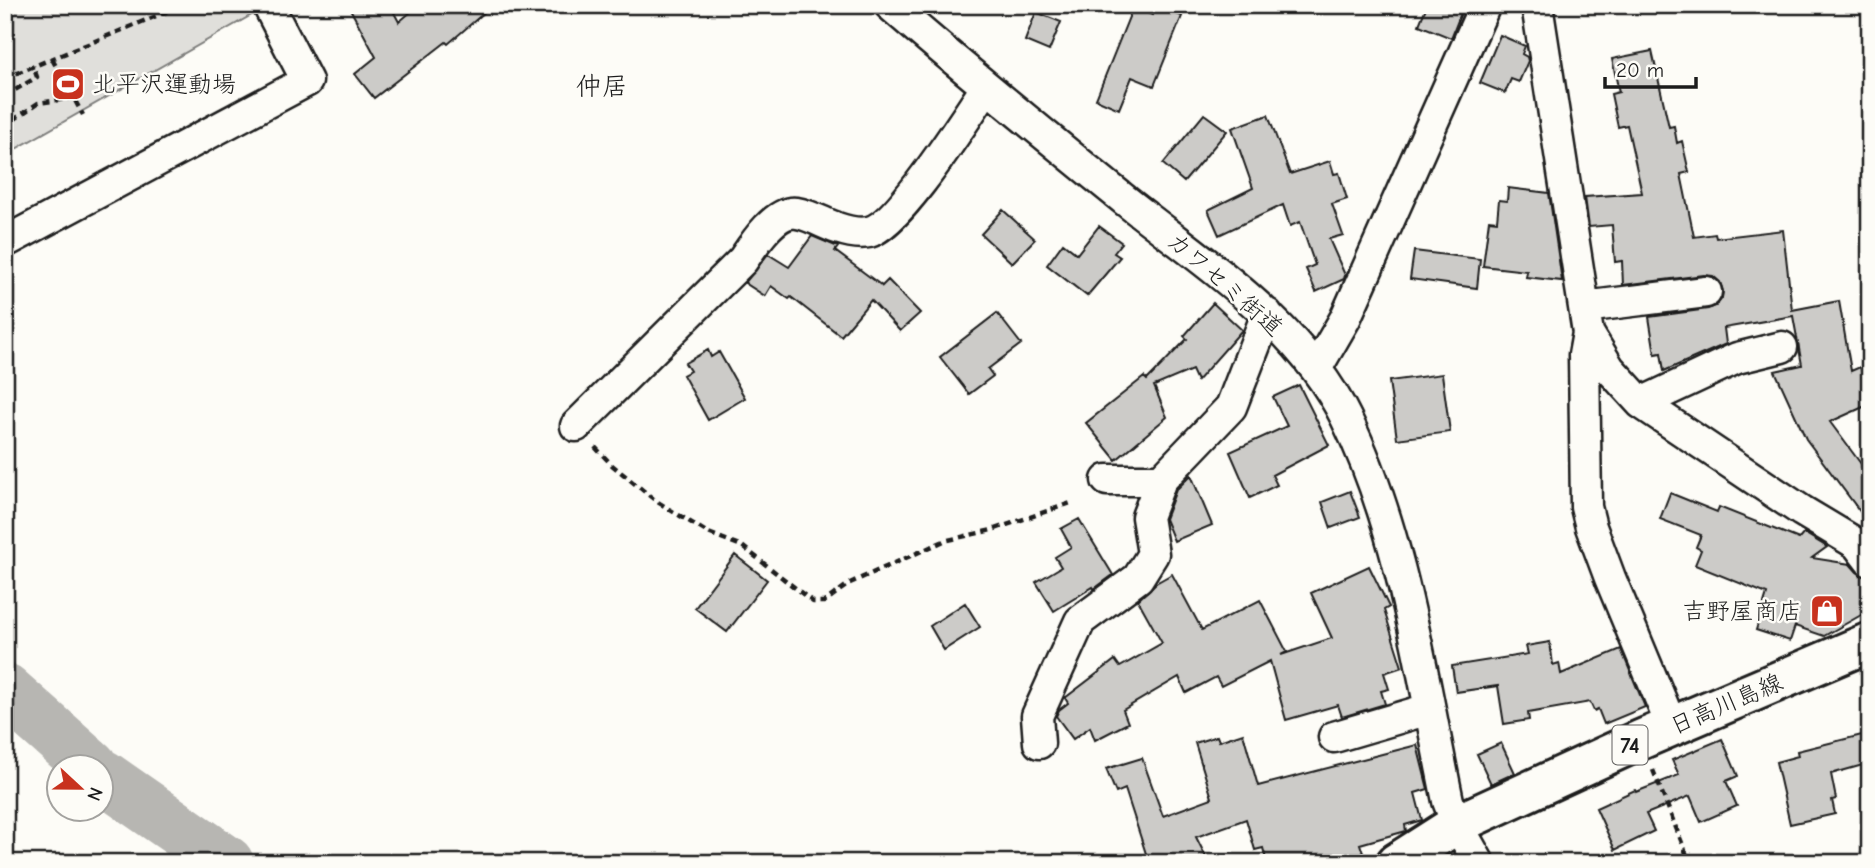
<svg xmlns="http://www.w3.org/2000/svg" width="1875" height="868" font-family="'Comic Neue','Klee One',sans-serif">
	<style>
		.green { fill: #e0dfdb; stroke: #7e7e7c; stroke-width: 2 }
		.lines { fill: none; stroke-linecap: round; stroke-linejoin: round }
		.river { stroke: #b7b6b2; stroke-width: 54 }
		.building { fill: #cccbc8; stroke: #1c1c1c; stroke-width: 2 }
		.minor-casing { stroke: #1c1c1c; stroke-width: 35 }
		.major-casing { stroke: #1c1c1c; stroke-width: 44 }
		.path { stroke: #1c1c1c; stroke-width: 4.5; stroke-dasharray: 7 5; stroke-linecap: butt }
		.minor { stroke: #fdfcf7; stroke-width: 30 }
		.major { stroke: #fdfcf7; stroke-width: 38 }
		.labels { text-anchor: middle; stroke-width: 5; stroke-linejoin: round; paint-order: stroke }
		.shield { fill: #fdfcf7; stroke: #605f5e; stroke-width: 2 }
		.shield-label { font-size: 23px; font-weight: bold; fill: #1c1c1c }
		.poi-label { font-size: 24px; fill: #1c1c1c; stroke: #fdfcf7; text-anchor: start }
		.street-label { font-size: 24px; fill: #1c1c1c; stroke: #fdfcf7 }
		.neighbourhood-label { font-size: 26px; fill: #1c1c1c; stroke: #fdfcf7 }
	</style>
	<rect width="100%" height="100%" fill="#fdfcf7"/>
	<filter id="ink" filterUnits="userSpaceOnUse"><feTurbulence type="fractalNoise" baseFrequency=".0143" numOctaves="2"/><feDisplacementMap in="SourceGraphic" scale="14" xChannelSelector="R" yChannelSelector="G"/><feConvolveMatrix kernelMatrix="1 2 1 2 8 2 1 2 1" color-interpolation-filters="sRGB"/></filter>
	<g filter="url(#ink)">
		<path class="green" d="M5 5H253L255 13 5 155Z"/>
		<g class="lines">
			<path class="river" d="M5 690 91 766
				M102 776 227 863"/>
		</g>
		<path class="building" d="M348 5H390L399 22 419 5H493L448 44 446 42 374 98 355 74 376 57Z
			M1427 5H1464L1451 38 1419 25Z
			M1156 6 1182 16 1154 86 1132 77 1119 109 1096 99 1133 7 1152 15Z
			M1036 12 1061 22 1049 51 1025 41Z
			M1500 35 1525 46 1522 54 1527 57 1528 61 1519 82 1511 79 1505 93 1480 83Z
			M1652 51 1669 127 1674 126 1677 143 1682 141 1689 172 1681 174 1694 237 1715 234 1716 238 1783 230 1792 310 1839 301 1851 371 1860 367 1870 387V404L1830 422 1870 476V525L1806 439 1775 371 1802 365 1793 316 1724 328 1726 344 1664 371 1661 353 1655 354 1649 317 1708 309 1716 306 1722 298 1723 291 1720 282 1713 276 1704 275 1623 285 1622 261 1615 262 1612 225 1589 227 1585 197 1642 193 1627 125 1618 127 1611 94 1619 92 1612 59Z
			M1204 114 1227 131 1184 182 1163 164Z
			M1268 115 1290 174 1330 161 1334 174 1339 173 1347 199 1332 204 1343 235 1329 239 1345 275 1344 279 1316 292 1306 269 1315 265 1300 222 1290 226 1283 205 1219 235 1208 210 1253 188 1232 128Z
			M1508 188 1549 193 1562 281 1526 277 1527 271 1483 266 1489 220 1497 221 1499 200 1507 201Z
			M1003 210 1035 239 1012 263 981 234Z
			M1099 226 1122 243 1114 253 1120 257 1087 296 1047 265 1063 243 1077 254Z
			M812 236 838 247 835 251 882 286 881 287 888 280 920 313 900 331 871 300 841 336 791 297 789 299 771 286 765 296 745 283 768 254 789 267Z
			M1414 251 1480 259 1477 288 1410 279Z
			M1213 303 1242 330 1197 381 1192 370 1154 386 1167 417 1116 460 1086 423 1144 377 1147 380 1187 339 1184 336Z
			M997 313 1021 344 988 369 993 376 969 394 940 357Z
			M708 350 711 357 719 352 745 398 708 420 683 375 690 371 685 363Z
			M1442 374 1450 432 1397 439 1389 381Z
			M1299 385 1329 445 1272 475 1277 485 1250 498 1230 452 1287 426 1273 397Z
			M1191 475 1212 525 1174 541 1165 519 1176 490Z
			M1350 491 1360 517 1331 528 1322 502Z
			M1670 493 1717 512 1719 507 1799 539 1804 533 1827 547 1812 558 1850 564 1857 572 1867 578 1870 583V610L1824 636 1795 626 1790 641 1756 630 1767 594 1695 565 1701 550 1696 547 1701 535 1660 519Z
			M1079 519 1113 575 1094 589 1093 587 1054 611 1036 582 1061 567 1055 557 1071 547 1061 529Z
			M735 555 767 580 727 632 695 608Z
			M1369 566 1389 607 1384 610 1402 667 1384 673 1389 689 1381 691 1385 704 1342 717 1338 705 1286 720 1270 661 1221 686 1216 677 1186 693 1179 677 1123 710 1128 723 1095 740 1090 727 1073 739 1056 716 1059 710 1068 703 1065 698 1115 660 1120 667 1162 643 1138 600 1156 583 1172 574 1202 630 1260 600 1287 652 1281 655 1332 638 1311 593Z
			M965 603 980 627 944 650 930 626Z
			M1550 642 1553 665 1559 663 1561 674 1621 649 1645 707 1604 724 1598 709 1594 711 1590 702 1528 713 1529 720 1504 724 1498 686 1456 692 1452 666 1528 654 1526 646Z
			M1243 733 1258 786 1417 745 1428 789 1415 793 1422 820 1405 825 1406 831 1360 844 1364 856 1340 863H1267L1263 848 1255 850 1246 819 1196 837 1209 863H1149L1125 789 1116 793 1106 769 1142 758 1163 816 1212 798 1195 743 1217 736 1219 741Z
			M1870 733V763L1831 774 1836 799 1832 800 1835 814 1790 824 1776 762 1798 756 1797 751Z
			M1722 739 1738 776 1726 781 1737 806 1701 822 1690 796 1646 814 1654 831 1615 850 1596 808 1635 790 1636 792 1679 775 1672 760Z
			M1501 743 1515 773 1491 784 1477 754Z"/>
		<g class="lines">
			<g class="minor-casing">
				<path id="minor" d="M890 5C967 72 1046 136 1126 201 1205 264 1301 325 1346 418 1403 534 1422 676 1448 801L1457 824 1479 863
					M1537 5 1588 333 1609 368 1641 403 1802 511 1857 544 1870 561
					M5 242 307 81 268 5
					M1584 307 1706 292
					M1588 333 1584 355 1586 507 1591 527 1610 578 1672 727
					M1316 369 1345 319 1485 5
					M1641 403 1737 358 1782 347
					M576 426 743 260C753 245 776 209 797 213 810 215 825 224 837 228 846 231 860 234 869 232 899 225 966 117 986 88
					M1107 480H1161L1231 407 1267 314
					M1334 737 1429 709
					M1039 743 1037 716 1080 621 1138 578 1153 554 1147 517 1161 480"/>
			</g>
			<g class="major-casing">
				<path id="major" d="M1396 863 1457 824 1640 740 1870 642"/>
			</g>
			<path class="path" d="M52 59 83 115
				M5 78 183 5
				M5 96 37 77 33 66
				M5 117 9 123 38 103 74 98
				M595 447 612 465 656 501 708 533 742 546 813 602H824L850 583 944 541 992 530 1071 503
				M1653 770 1690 863"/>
			<use href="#minor" class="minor"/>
			<use href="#major" class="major"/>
		</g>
	</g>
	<defs>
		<g id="stadium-square" transform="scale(1.75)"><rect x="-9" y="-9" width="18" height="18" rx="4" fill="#c8321e" stroke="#fdfcf7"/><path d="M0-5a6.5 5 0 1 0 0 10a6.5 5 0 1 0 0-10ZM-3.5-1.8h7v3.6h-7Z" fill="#fff"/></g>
		<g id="shop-square" transform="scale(1.75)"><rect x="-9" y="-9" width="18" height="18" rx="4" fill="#c8321e" stroke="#fdfcf7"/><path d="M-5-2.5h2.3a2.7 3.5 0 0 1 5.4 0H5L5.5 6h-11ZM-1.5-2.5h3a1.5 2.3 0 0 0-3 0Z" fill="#fff"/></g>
	</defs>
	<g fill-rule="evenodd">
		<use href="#stadium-square" x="68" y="84"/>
		<use href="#shop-square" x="1827" y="611"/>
	</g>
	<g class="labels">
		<rect class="shield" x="1612.5" y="725.5" width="35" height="39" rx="5"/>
		<g class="shield-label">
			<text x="1630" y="753">74</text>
		</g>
		<g class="poi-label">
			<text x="92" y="92">北平沢運動場</text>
			<text x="1802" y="619" text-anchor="end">吉野屋商店</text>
		</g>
		<g class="street-label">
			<text transform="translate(1225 284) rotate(41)" y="8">カワセミ街道</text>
			<text transform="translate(1726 704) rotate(-23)" y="8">日高川島線</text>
		</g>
		<g class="neighbourhood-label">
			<text x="602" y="95">仲居</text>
		</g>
	</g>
	<rect width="1875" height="868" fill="none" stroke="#fdfcf7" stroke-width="28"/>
	<rect x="14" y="14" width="1847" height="840" fill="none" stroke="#1c1c1c" stroke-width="2.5" filter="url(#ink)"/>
	<g transform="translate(80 788) rotate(112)"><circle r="33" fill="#fdfcf7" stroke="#a3a29f" stroke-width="2"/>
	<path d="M0-5L12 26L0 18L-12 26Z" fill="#c8321e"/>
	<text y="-10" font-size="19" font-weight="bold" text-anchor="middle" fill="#1c1c1c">N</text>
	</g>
	<path d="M1605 77v10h91v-10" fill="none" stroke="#1c1c1c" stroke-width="3.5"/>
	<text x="1616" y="77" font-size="21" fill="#1c1c1c" stroke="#fdfcf7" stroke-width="5" paint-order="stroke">20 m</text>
</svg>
